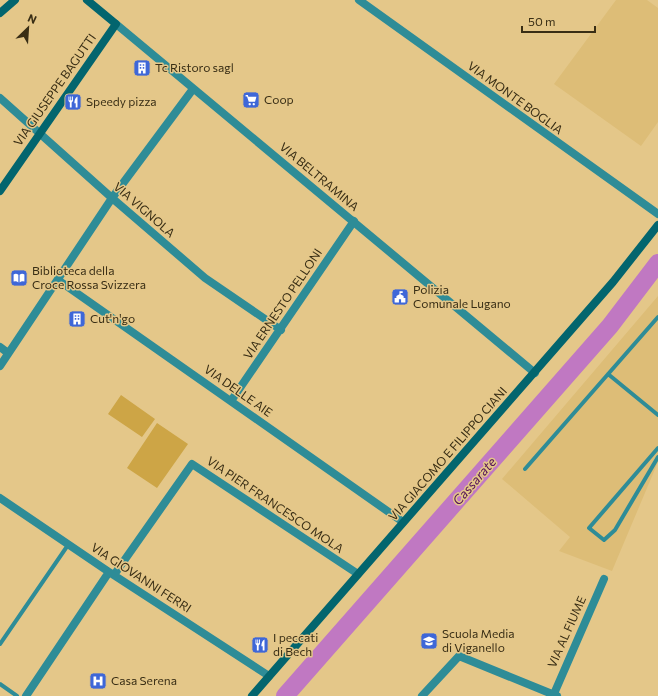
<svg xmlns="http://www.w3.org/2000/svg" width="658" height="696" font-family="Commissioner,sans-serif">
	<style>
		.built { fill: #ddbd77 }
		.green { fill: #cda546 }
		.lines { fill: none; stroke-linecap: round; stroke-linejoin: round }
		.river { stroke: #c078c2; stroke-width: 18 }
		.service { stroke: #2e8c97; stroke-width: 4 }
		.minor { stroke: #2e8c97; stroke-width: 8 }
		.secondary { stroke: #03656e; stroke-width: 8 }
		.labels { text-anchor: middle; stroke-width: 3; stroke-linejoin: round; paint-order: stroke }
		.poi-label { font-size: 12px; fill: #392e15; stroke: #e4c789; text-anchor: start }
		.street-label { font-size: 12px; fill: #392e15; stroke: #e4c789 }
		.water-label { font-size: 13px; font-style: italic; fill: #541258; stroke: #e4c789 }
	</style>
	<rect width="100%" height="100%" fill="#e4c789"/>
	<path class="built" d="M616 0H647L658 8V122L641 146 554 84Z
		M658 296V462L612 571 559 551 570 537 502 479Z"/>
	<path class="green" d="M121 395 155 419 142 437 108 414Z
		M157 423 188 444 157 488 127 468Z"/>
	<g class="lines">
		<path class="river" d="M285 696 610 326 658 263"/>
		<path class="service" d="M608 374 658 415
			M658 448 589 528 604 540 615 530 658 457
			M525 469 658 317
			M0 644 68 545
			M0 684 17 696"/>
		<path class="minor" d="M359 0 658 214
			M116 24 535 373
			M0 98 112 198 205 278 281 330
			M58 280 403 522
			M0 347 8 353
			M0 366 112 198 193 89
			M231 401 354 221
			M0 498 109 572 269 676
			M114 575 192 464 358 574
			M26 696 109 572
			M422 696 459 656 557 696
			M553 696 604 579"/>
		<path class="secondary" d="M0 13 15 0
			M0 191 116 24 87 0
			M252 696 613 282 658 225"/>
	</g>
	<defs>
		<g id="building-square" transform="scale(0.9)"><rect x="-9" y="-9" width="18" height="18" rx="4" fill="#3e67d8" stroke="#e4c789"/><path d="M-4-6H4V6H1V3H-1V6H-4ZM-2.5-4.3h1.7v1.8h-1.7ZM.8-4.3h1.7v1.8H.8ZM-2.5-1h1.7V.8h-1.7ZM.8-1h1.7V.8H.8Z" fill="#fff"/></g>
		<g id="supermarket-square" transform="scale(0.9)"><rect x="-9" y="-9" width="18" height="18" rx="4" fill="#3e67d8" stroke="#e4c789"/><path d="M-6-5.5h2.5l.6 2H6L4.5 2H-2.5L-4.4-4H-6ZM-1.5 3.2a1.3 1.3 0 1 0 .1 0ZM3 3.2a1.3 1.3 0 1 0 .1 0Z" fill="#fff"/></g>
		<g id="restaurant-square" transform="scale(0.9)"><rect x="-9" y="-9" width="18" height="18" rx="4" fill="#3e67d8" stroke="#e4c789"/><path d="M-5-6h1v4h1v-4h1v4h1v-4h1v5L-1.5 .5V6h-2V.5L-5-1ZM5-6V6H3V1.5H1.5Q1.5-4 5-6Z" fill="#fff"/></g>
		<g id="library-square" transform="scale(0.9)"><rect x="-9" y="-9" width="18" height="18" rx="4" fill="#3e67d8" stroke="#e4c789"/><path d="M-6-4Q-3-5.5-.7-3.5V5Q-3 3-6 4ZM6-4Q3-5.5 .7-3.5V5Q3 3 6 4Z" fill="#fff"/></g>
		<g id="civic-square" transform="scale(0.9)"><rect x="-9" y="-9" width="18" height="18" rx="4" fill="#3e67d8" stroke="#e4c789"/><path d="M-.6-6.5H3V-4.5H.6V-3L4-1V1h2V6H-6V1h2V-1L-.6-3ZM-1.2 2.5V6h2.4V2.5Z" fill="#fff"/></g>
		<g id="school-square" transform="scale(0.9)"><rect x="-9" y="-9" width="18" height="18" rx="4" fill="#3e67d8" stroke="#e4c789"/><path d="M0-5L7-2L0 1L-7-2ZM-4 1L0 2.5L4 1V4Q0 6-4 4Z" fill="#fff"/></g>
		<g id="hospital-square" transform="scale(0.9)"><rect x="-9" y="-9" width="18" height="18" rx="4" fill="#3e67d8" stroke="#e4c789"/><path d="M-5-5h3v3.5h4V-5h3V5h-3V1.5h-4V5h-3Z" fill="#fff"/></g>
	</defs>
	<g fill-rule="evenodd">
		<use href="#building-square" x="142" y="68"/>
		<use href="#supermarket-square" x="251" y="100"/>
		<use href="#restaurant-square" x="73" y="102"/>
		<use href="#library-square" x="19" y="278"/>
		<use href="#civic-square" x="400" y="297"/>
		<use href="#building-square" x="77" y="319"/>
		<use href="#school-square" x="429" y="641"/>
		<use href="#restaurant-square" x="260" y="645"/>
		<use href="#hospital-square" x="98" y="681"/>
	</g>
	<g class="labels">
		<g class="poi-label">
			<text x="155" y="72">Tc Ristoro sagl</text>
			<text x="264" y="104">Coop</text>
			<text x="86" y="106">Speedy pizza</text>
			<text x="32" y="275">Biblioteca della<tspan x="32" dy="14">Croce Rossa Svizzera</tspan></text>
			<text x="413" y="294">Polizia<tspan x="413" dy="14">Comunale Lugano</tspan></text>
			<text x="90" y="323">Cut'n'go</text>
			<text x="442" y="638">Scuola Media<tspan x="442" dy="14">di Viganello</tspan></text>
			<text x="273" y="642">I peccati<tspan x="273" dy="14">di Bech</tspan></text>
			<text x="111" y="685">Casa Serena</text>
		</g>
		<g class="street-label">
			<text transform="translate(55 90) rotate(-55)" y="4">VIA GIUSEPPE BAGUTTI</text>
			<text transform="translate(515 98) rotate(36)" y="4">VIA MONTE BOGLIA</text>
			<text transform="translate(319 177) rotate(40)" y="4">VIA BELTRAMINA</text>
			<text transform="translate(144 210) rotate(41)" y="4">VIA VIGNOLA</text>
			<text transform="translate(283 304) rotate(-56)" y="4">VIA ERNESTO PELLONI</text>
			<text transform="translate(238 391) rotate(35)" y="4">VIA DELLE AIE</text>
			<text transform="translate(448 454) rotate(-49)" y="4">VIA GIACOMO E FILIPPO CIANI</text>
			<text transform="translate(275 505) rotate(34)" y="4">VIA PIER FRANCESCO MOLA</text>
			<text transform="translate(141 578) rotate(33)" y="4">VIA GIOVANNI FERRI</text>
			<text transform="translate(567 632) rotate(-66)" y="4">VIA AL FIUME</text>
		</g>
		<g class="water-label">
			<text transform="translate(474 481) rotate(-49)" y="5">Cassarate</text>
		</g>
	</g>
	<g transform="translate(28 28) rotate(25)" stroke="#e4c789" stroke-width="3" paint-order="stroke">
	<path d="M0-3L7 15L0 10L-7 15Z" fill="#392e15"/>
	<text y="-6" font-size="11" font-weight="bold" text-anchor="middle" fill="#392e15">N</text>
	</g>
	<path d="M522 26v6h73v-6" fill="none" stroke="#392e15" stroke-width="2"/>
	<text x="528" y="26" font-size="12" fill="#392e15" stroke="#e4c789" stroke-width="3" paint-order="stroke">50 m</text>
</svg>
